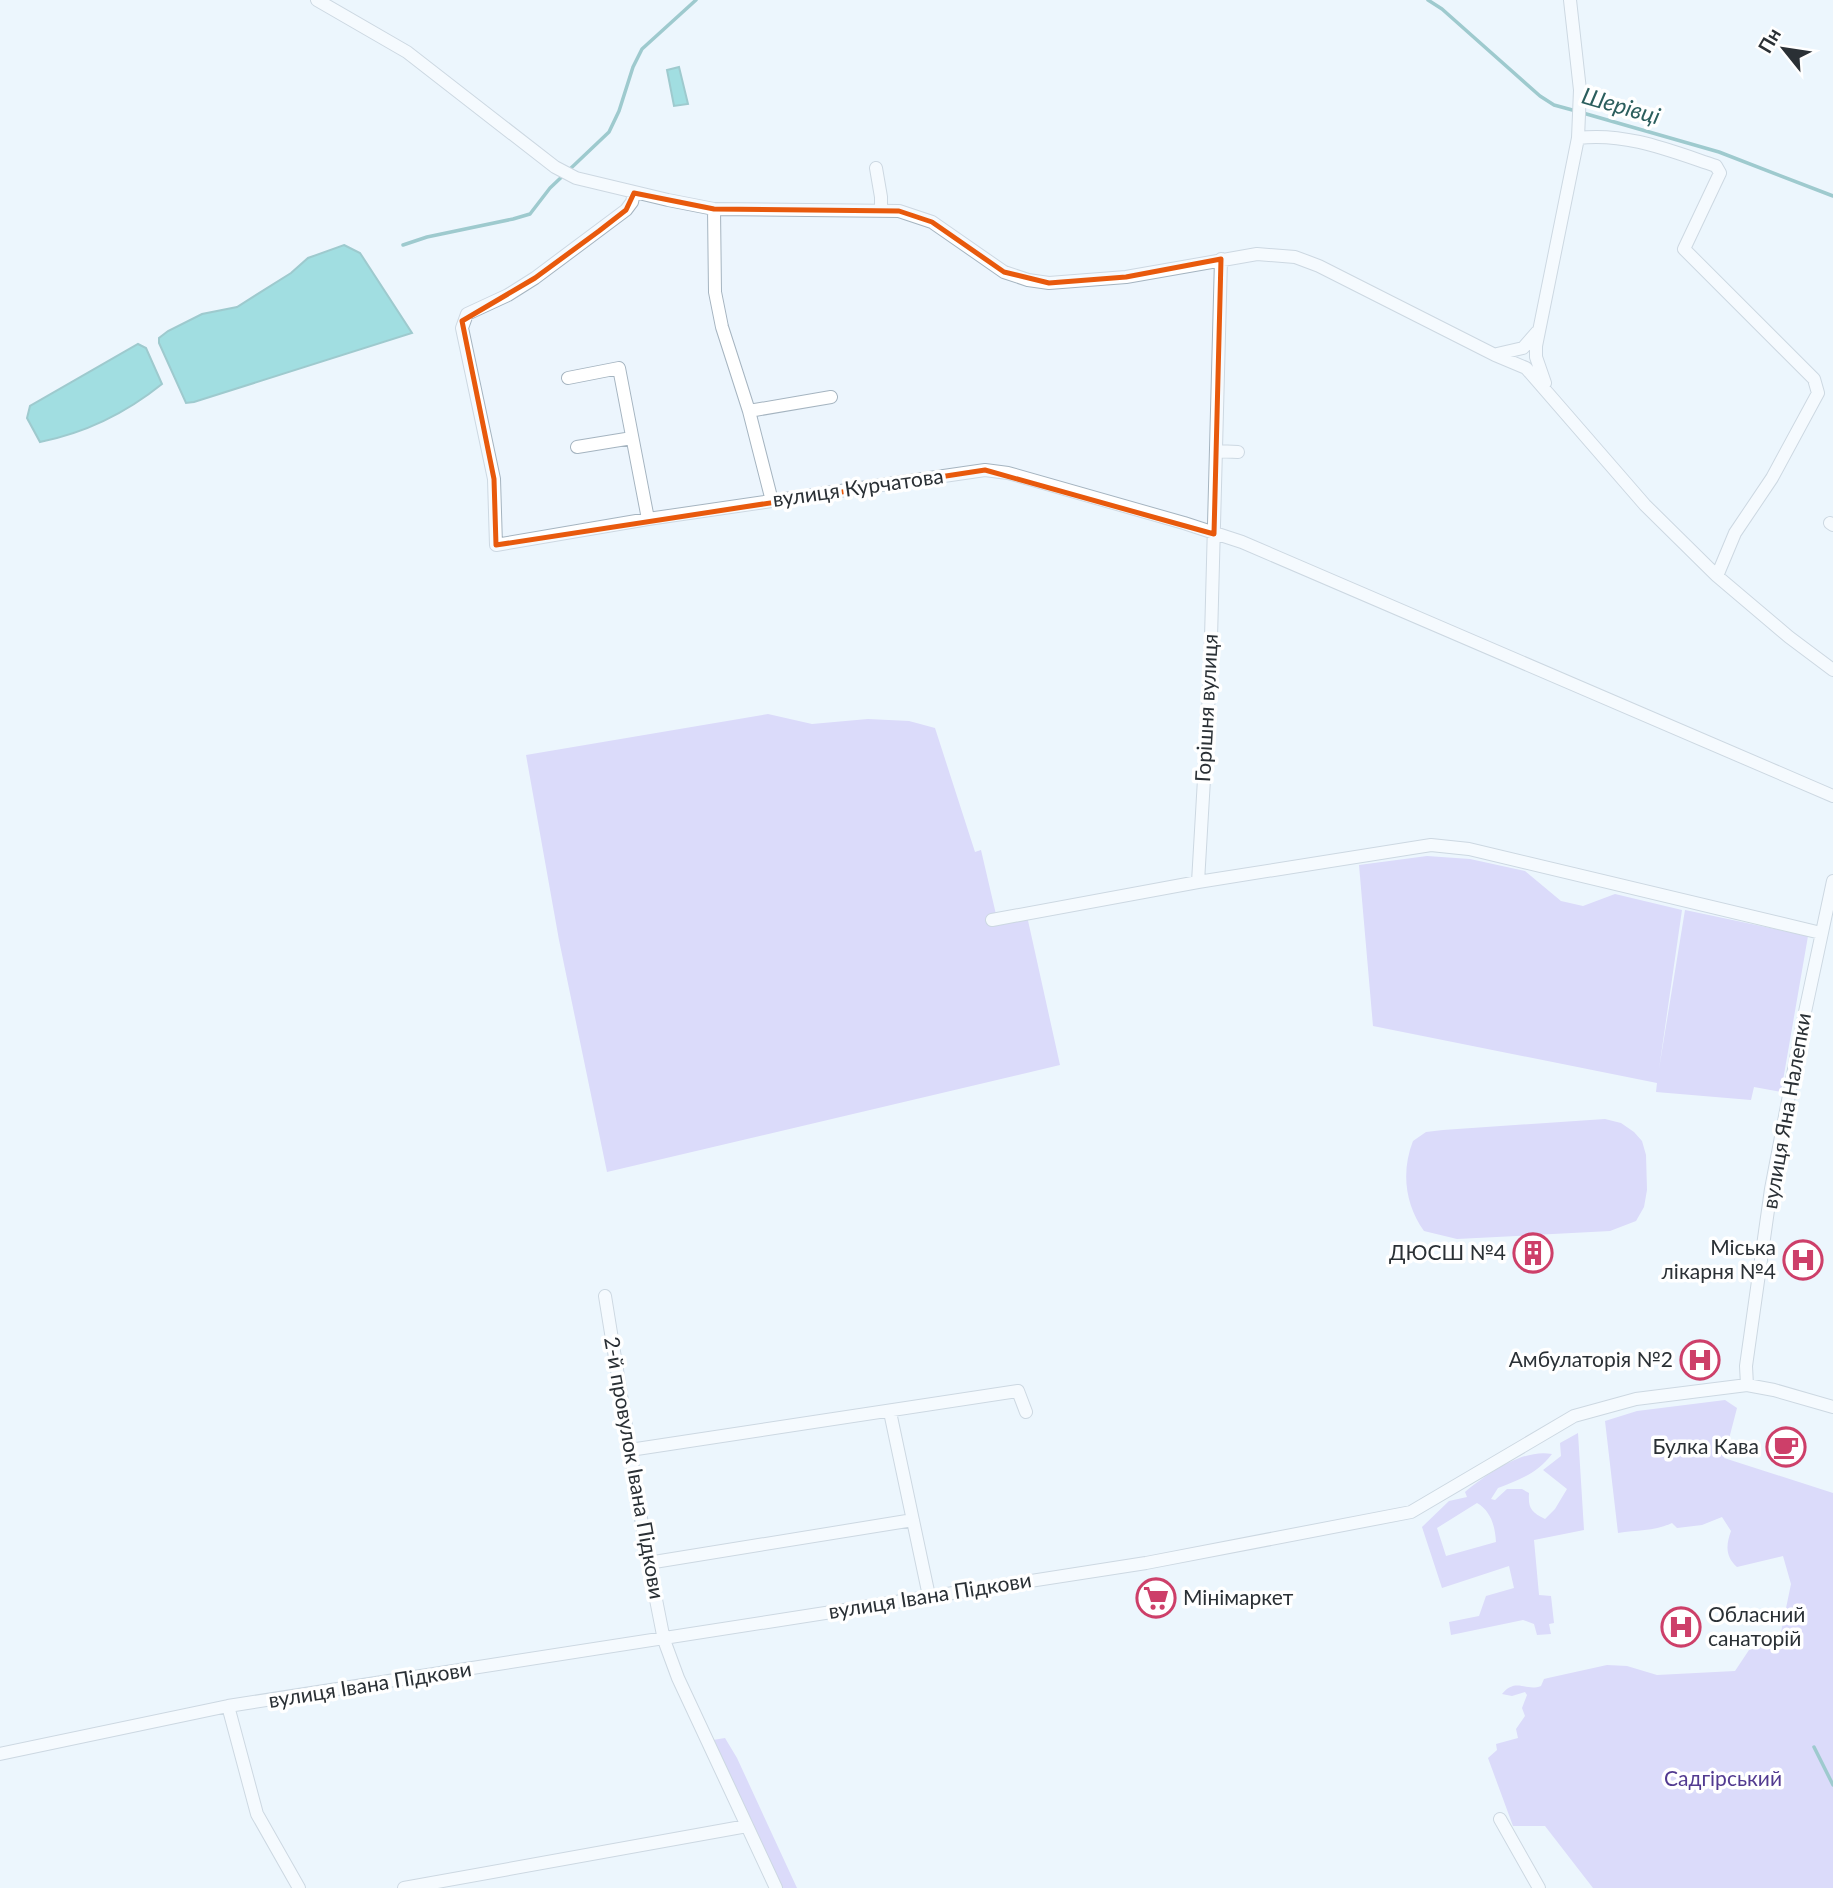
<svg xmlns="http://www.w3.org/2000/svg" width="1833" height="1888" font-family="Lato,sans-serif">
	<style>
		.green { fill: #c5baf6; fill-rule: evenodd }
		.water { fill: #46c0be; stroke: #3e9595; stroke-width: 2 }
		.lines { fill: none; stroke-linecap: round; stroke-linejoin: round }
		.stream { stroke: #3e9595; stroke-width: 3.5 }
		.minor-casing { stroke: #a5b4c0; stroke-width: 14 }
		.minor { stroke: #fff; stroke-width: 12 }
		.marked { fill: none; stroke: #e8590c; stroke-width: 5; stroke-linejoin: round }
		.labels { text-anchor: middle; stroke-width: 7; stroke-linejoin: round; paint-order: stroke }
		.street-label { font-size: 21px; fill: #2a3035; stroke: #fff }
		.poi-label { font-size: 21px; fill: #2a3035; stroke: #fff; text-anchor: end }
		.park-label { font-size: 21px; fill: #523a90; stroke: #fff }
		.water-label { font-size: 23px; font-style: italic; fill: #2b5e5d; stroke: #fff }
	</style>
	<rect width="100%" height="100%" fill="#ecf5fd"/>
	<path class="green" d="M768 714 812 724 868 719 909 721 935 728 975 852 981 850 998 923 1027 916 1060 1065 607 1172 559 940 526 755Z
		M1427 856 1470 859 1525 871 1561 901 1583 906 1615 894 1682 910 1659 1069 1685 910 1808 936 1781 1092 1754 1087 1751 1100 1656 1092 1657 1083 1373 1026 1359 865Z
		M1605 1119 1621 1123 1634 1132 1642 1141 1646 1155 1647 1190 1644 1207 1636 1221 1610 1231 1457 1239 1424 1231C1405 1204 1401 1172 1413 1141L1426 1132 1443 1130Z
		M1725 1400 1737 1408 1724 1458 1833 1493V1888H1593L1545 1826H1513L1488 1758 1497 1750 1496 1744 1518 1738 1516 1729 1525 1716 1522 1708 1527 1695 1525 1692 1512 1696 1502 1694C1516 1677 1526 1692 1541 1686L1544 1679 1548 1678 1607 1665 1627 1666 1657 1675 1735 1671 1749 1650 1779 1642 1791 1584 1783 1556 1737 1567C1725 1556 1726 1545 1731 1531L1722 1517 1702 1525 1677 1528 1672 1523C1655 1531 1637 1530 1618 1533L1605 1421 1637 1411Z
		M1578 1433 1584 1530 1534 1540 1539 1595 1551 1596 1554 1623 1549 1624 1551 1634 1537 1635 1534 1624 1523 1620 1451 1635 1449 1622 1479 1616 1486 1596 1514 1588 1509 1566 1442 1588 1422 1527 1449 1501 1467 1497 1465 1492C1486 1475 1523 1448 1552 1454 1538 1473 1519 1480 1498 1488L1491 1499 1495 1500 1507 1489H1522L1529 1493C1528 1508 1531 1512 1545 1519L1555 1509 1567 1489 1543 1470 1561 1456 1560 1443ZM1477 1503C1491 1511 1495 1526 1496 1542L1446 1556 1437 1528Z
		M725 1738 737 1758 797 1888H782L713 1740Z"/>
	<path class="water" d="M679 67 688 104 674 106 667 70Z
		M344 245 360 253 412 333 194 402 186 403 159 343V338L168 331 202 314 237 307 291 273 308 258Z
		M138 344 146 348 162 384C126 413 85 433 40 442L27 418 30 406Z"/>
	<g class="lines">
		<path class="stream" d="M1428 0 1442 9 1540 96 1554 105 1576 111
			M1583 113 1719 152 1833 196
			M403 245 427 237 513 219 530 214 550 188 609 132 619 111 633 67 642 49 696 0
			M1814 1747 1833 1785"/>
		<g class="minor-casing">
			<path id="minor" d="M317 0 407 52 555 167 576 178 668 200 714 209 899 211 932 222 1004 272 1028 280 1049 283 1126 277 1257 254 1295 257 1319 266 1495 355 1526 368 1645 505 1717 576 1789 637 1833 670
				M1578 138C1626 132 1671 151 1716 166L1720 173 1684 249 1814 379 1818 393 1772 478 1735 533 1717 576
				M876 168 881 197V210
				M634 193 632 202 626 210 535 278 508 295 467 314 462 328 494 479 496 545 648 519 985 470 1008 473 1184 523 1242 542 1833 796
				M714 209 715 292 722 327 749 411 772 501
				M1497 354 1523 348 1537 332
				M568 378 619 368 648 519
				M1545 383 1536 357V346L1578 138 1580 90 1570 0
				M749 411 831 397
				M577 447 632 438
				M1216 451 1238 452
				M1830 523 1833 525
				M1198 882 1210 676 1221 259
				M992 920 1198 882 1431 845 1469 849 1821 933
				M605 1296 646 1549 664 1640 678 1678 776 1888
				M1747 1385 1746 1366 1771 1189 1805 1012 1833 881
				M890 1412 929 1596
				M630 1450 1018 1391 1026 1412
				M648 1563 913 1520
				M228 1706 257 1814 299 1888
				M0 1754 228 1706 1146 1563 1411 1512 1574 1416 1636 1399 1747 1385 1774 1390 1833 1407
				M1500 1819 1539 1888
				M404 1888 747 1826"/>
		</g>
		<use href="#minor" class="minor"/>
	</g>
	<path d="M0 0H1833V1888H0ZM634 193 714 209 899 211 932 222 1004 272 1049 283 1126 277 1221 259 1214 534 985 470 496 545 494 479 462 321 535 278 599 231 626 210Z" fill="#ecf5fd" fill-opacity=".55" fill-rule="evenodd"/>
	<path class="marked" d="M634 193 714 209 899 211 932 222 1004 272 1049 283 1126 277 1221 259 1214 534 985 470 496 545 494 479 462 321 535 278 599 231 626 210Z"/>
	<defs>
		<g id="building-ring" transform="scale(2.0125)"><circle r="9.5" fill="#fff" stroke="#cd3f69" stroke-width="1.5"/><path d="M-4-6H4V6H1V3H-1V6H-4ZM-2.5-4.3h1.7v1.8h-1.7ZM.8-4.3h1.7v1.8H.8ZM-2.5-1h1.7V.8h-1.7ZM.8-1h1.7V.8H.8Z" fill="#cd3f69"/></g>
		<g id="hospital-ring" transform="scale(2.0125)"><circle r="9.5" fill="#fff" stroke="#cd3f69" stroke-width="1.5"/><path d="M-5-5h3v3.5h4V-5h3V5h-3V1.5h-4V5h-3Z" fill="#cd3f69"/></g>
		<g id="cafe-ring" transform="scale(2.0125)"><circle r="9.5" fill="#fff" stroke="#cd3f69" stroke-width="1.5"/><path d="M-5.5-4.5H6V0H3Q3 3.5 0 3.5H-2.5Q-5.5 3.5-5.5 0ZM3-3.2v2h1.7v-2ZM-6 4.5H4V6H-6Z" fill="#cd3f69"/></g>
		<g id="supermarket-ring" transform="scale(2.0125)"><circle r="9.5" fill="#fff" stroke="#cd3f69" stroke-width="1.5"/><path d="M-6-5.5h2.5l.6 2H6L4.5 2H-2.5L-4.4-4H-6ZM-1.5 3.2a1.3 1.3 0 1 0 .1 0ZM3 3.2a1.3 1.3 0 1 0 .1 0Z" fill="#cd3f69"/></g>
	</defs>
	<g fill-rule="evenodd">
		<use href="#building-ring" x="1533" y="1253"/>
		<use href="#hospital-ring" x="1803" y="1260"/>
		<use href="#hospital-ring" x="1700" y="1360"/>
		<use href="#cafe-ring" x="1786" y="1447"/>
		<use href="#supermarket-ring" x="1156" y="1598"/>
		<use href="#hospital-ring" x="1681" y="1627"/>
	</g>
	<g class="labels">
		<g class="street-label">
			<text transform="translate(858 488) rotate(-8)" y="7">вулиця Курчатова</text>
			<text transform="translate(1207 708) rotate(-87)" y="7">Горішня вулиця</text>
			<text transform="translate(1787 1111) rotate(-80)" y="7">вулиця Яна Налепки</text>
			<text transform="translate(634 1468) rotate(80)" y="7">2-й провулок Івана Підкови</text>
			<text transform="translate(930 1596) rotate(-9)" y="7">вулиця Івана Підкови</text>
			<text transform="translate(370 1685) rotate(-9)" y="7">вулиця Івана Підкови</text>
		</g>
		<g class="poi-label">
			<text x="1776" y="1255">Міська<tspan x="1776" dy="24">лікарня №4</tspan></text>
			<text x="1506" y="1260">ДЮСШ №4</text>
			<text x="1673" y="1367">Амбулаторія №2</text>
			<text x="1759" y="1454">Булка Кава</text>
			<text x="1183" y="1605" text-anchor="start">Мінімаркет</text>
			<text x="1708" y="1622" text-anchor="start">Обласний<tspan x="1708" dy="24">санаторій</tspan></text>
		</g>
		<g class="park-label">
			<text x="1723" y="1786">Садгірський</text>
		</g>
		<g class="water-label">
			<text transform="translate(1621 106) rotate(16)" y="8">Шерівці</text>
		</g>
	</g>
	<g transform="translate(1784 49) rotate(300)" stroke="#ffffff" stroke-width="5" paint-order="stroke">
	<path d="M0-5L12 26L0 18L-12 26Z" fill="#2a3035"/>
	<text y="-10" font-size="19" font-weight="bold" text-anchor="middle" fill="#2a3035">Пн</text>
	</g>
</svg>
